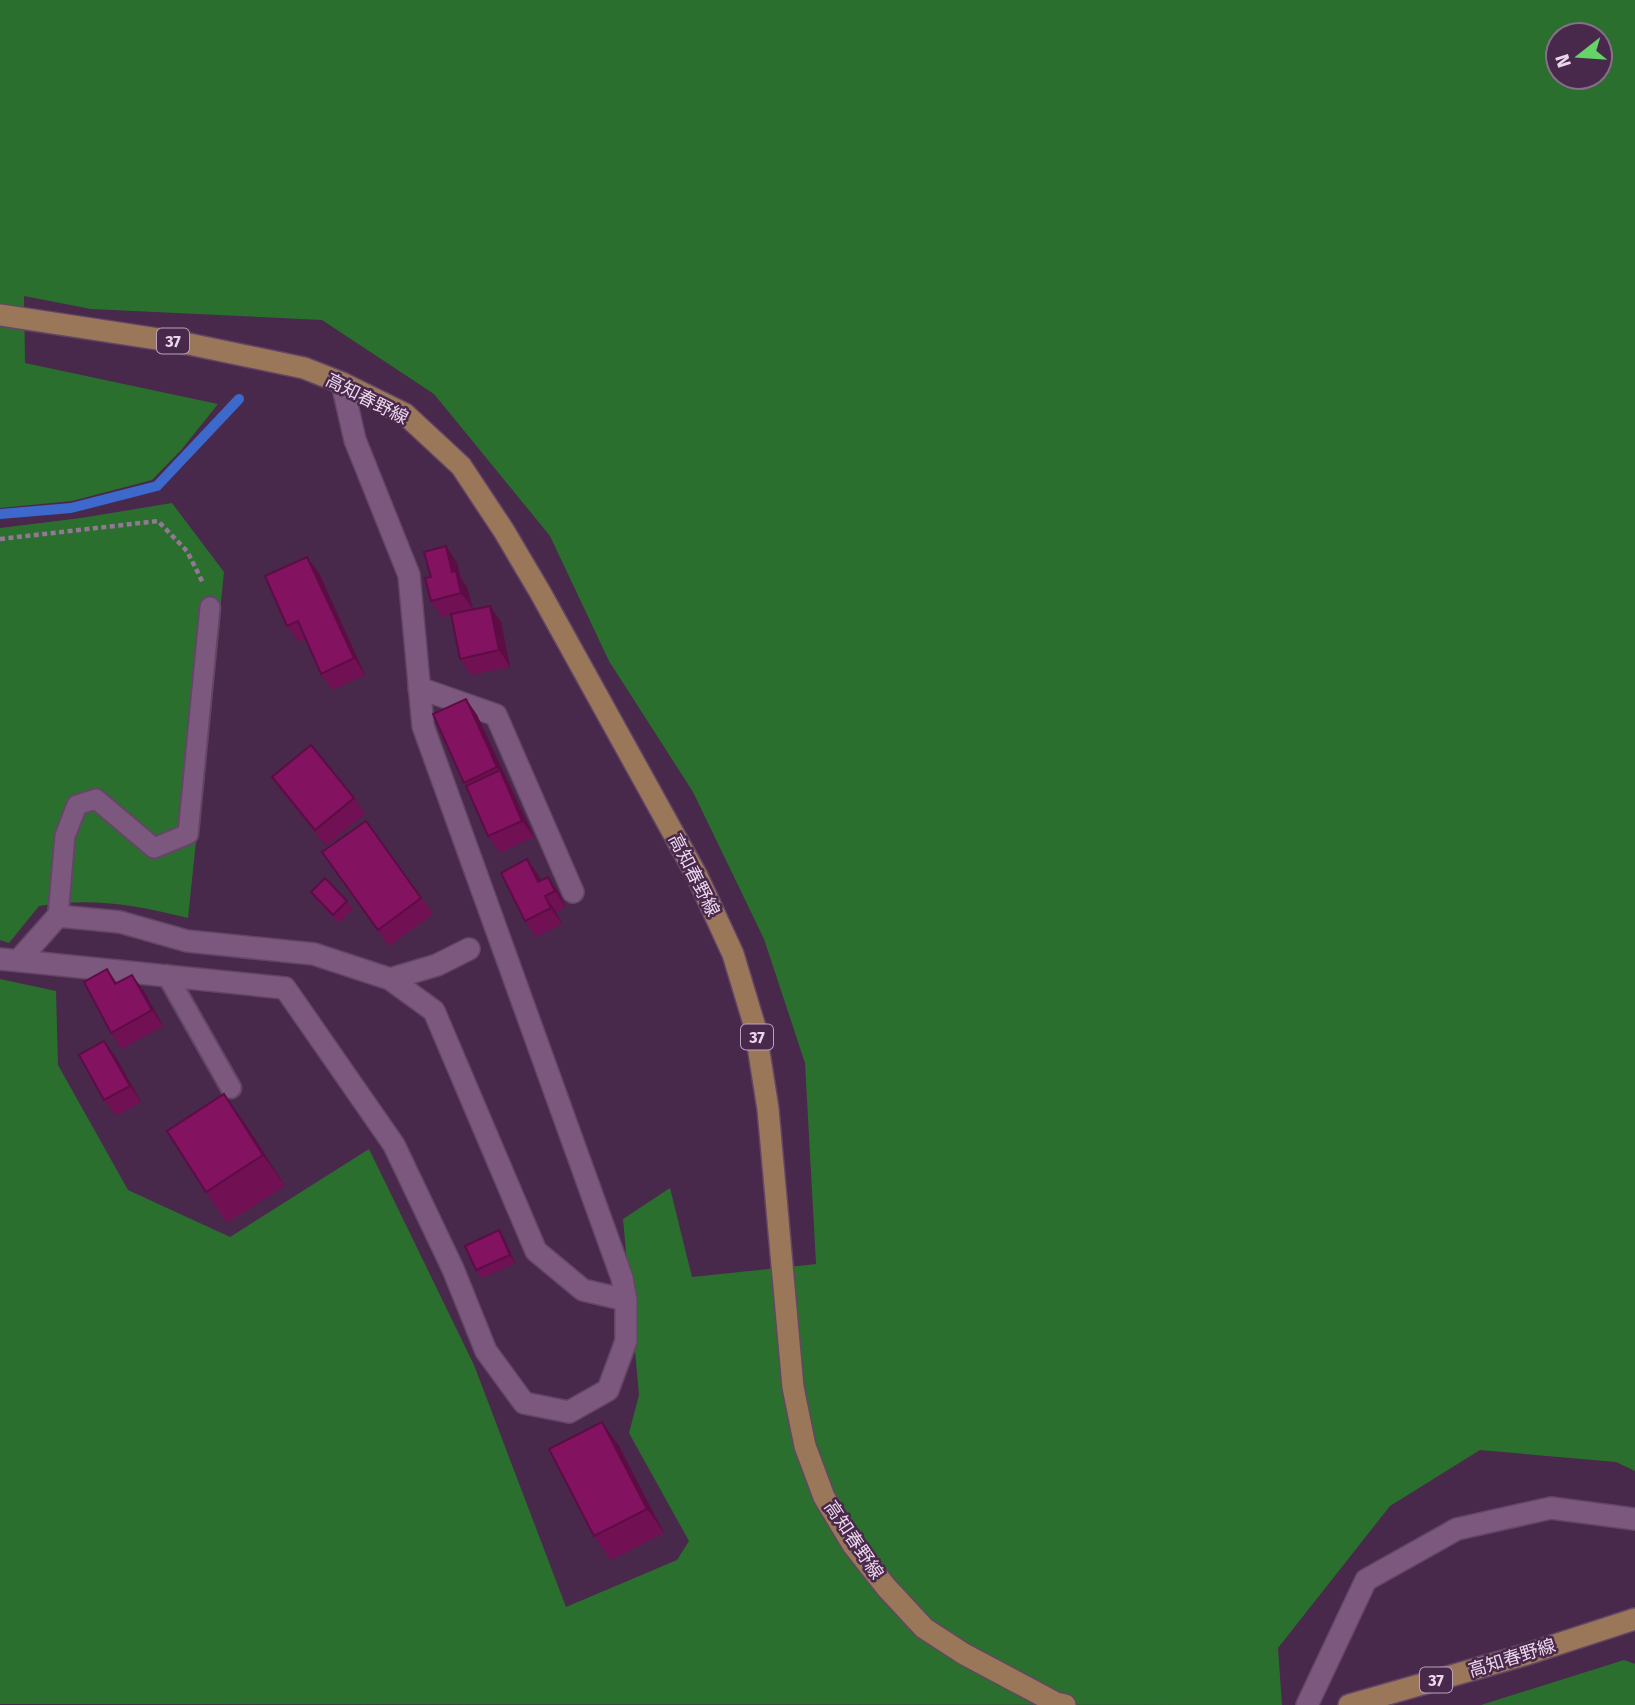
<svg xmlns="http://www.w3.org/2000/svg" width="1635" height="1705" font-family="'Fira Sans','Noto Sans JP',sans-serif">
	<style>
		.green { fill: #2b6f2e; fill-rule: evenodd }
		.lines { fill: none; stroke-linecap: round; stroke-linejoin: round }
		.stream { stroke: #3d68cc; stroke-width: 10 }
		.lane-casing { stroke: #634665; stroke-width: 23 }
		.street-casing { stroke: #634665; stroke-width: 24 }
		.primary-casing { stroke: #634665; stroke-width: 24 }
		.path { stroke: #927894; stroke-width: 4.5; stroke-dasharray: 5 3.5; stroke-linecap: butt }
		.lane { stroke: #7c587f; stroke-width: 19 }
		.street { stroke: #7c587f; stroke-width: 21 }
		.primary { stroke: #9b7759; stroke-width: 21 }
		.wall { fill: #711053 }
		.shaded-wall { fill: #5c0d44 }
		.building { fill: #831361; stroke: #5c0d44; stroke-width: 2 }
		.labels { text-anchor: middle; stroke-width: 5; stroke-linejoin: round; paint-order: stroke }
		.shield { fill: #48284b; stroke: #baa2bc; stroke-width: 2 }
		.shield-label { font-size: 16px; font-weight: bold; fill: #ebd7ec }
		.street-label { font-size: 18px; fill: #ebd7ec; stroke: #48284b }
	</style>
	<rect width="100%" height="100%" fill="#48284b"/>
	<path class="green" d="M0 0H1635V1471L1616 1462 1480 1450 1390 1506 1278 1648 1282 1705 0 1704V979L56 991 58 1065 128 1190 230 1237 369 1149 474 1365 566 1607 677 1560 689 1541 629 1433 639 1395 623 1219 670 1188 692 1277 816 1264 805 1063 764 939 693 792 609 661 550 536 434 394 322 320 91 309 24 296 25 363 218 404 182 449 152 480 72 501 0 508ZM1558 35H1600V77H1558Z
		M172 503 224 572 188 918C136 905 93 897 39 906L9 943 0 940V528L81 518Z
		M1624 1660 1635 1664V1705H1481Z"/>
	<g class="lines">
		<path class="stream" d="M0 514 71 508 157 486 239 399"/>
		<g class="lane-casing">
			<path id="lane" d="M58 916 65 836 77 805 96 799 154 848 188 834 210 607
				M167 975 231 1088"/>
		</g>
		<g class="street-casing">
			<path id="street" d="M419 688 496 715 573 892
				M0 959 285 988 394 1145 453 1269 486 1351 524 1403 569 1412 608 1390 626 1341V1300L622 1278 423 726 409 575 355 440 342 383
				M18 961 58 916 120 922 187 941 314 954 390 979 437 965 469 949
				M390 979 434 1011 536 1251 583 1290 626 1300
				M1307 1705 1366 1580 1457 1529 1551 1508 1635 1519"/>
		</g>
		<g class="primary-casing">
			<path id="primary" d="M0 315 184 343 304 368 342 383 405 414 461 466 504 531 540 592 697 876 733 954 755 1027 768 1109 793 1387 805 1446 824 1497 853 1545 886 1587 924 1628 964 1654 1056 1703 1065 1705
				M1349 1705 1524 1655 1635 1619"/>
		</g>
		<path class="path" d="M0 539 158 521 187 551 203 583"/>
		<use href="#lane" class="lane"/>
		<use href="#street" class="street"/>
		<use href="#primary" class="primary"/>
	</g>
	<path class="wall" d="M446 546 457 563 461 579 467 587 473 609 490 606 501 622 510 667 471 675 460 659 451 615 442 617 431 601V577Z
		M319 573 365 675 332 690 321 674 305 639 299 642 287 626Z
		M466 699 477 715 534 837 500 853 488 836 464 783Z
		M272 777 354 798 365 814 326 846 283 793Z
		M366 821 433 914 389 946 322 852Z
		M527 859 541 880 548 877 559 893 566 907 556 912 562 924 536 937 525 921Z
		M311 892 347 901 353 909 339 923 316 900Z
		M107 969 117 983 144 991 163 1026 122 1049 111 1033Z
		M116 1057 141 1102 116 1116 104 1100Z
		M246 1125 285 1186 227 1223 206 1192Z
		M499 1230 504 1238 515 1263 482 1278 476 1270Z
		M602 1422 619 1446 664 1533 611 1560 594 1536Z"/>
	<path class="shaded-wall" d="M446 546 457 563 461 579 467 587 473 609 461 593 452 572Z
		M307 557 319 573 365 675 354 658Z
		M490 606 501 622 510 667 499 650Z
		M466 699 477 715 534 837 522 821Z
		M527 859 539 876 548 895 538 882Z
		M548 877 559 893 566 907 555 891Z
		M545 896 556 912 562 924 551 908Z
		M132 975 144 991 163 1026 152 1010Z
		M104 1041 116 1057 141 1102 130 1086Z
		M224 1094 246 1125 285 1186 263 1155Z
		M499 1230 504 1238 515 1263 510 1255Z
		M602 1422 619 1446 664 1533 647 1509Z"/>
	<path class="building" d="M446 546 452 572 456 571 461 593 431 601 425 578 431 577 424 552Z
		M307 557 354 658 321 674 298 621 287 626 265 576Z
		M490 606 499 650 460 659 451 614Z
		M466 699 497 767 464 783 433 714Z
		M311 745 354 798 315 830 272 777Z
		M500 770 522 821 488 836 466 786Z
		M366 821 421 898 378 930 322 852Z
		M527 859 538 882 548 877 555 891 545 896 551 908 525 921 501 873Z
		M325 878 347 901 333 915 311 892Z
		M107 969 115 984 132 975 152 1010 111 1033 84 982Z
		M104 1041 130 1086 104 1100 79 1055Z
		M224 1094 263 1155 206 1192 167 1131Z
		M499 1230 510 1255 476 1270 465 1246Z
		M602 1422 647 1509 594 1536 549 1449Z"/>
	<g class="labels">
		<g class="shield">
			<rect x="157" y="328.5" width="32" height="25" rx="5"/>
			<rect x="741" y="1024.5" width="32" height="25" rx="5"/>
			<rect x="1420" y="1667.5" width="32" height="25" rx="5"/>
		</g>
		<g class="shield-label">
			<text x="173" y="347">37</text>
			<text x="757" y="1043">37</text>
			<text x="1436" y="1686">37</text>
		</g>
		<g class="street-label">
			<text transform="translate(367 399) rotate(27)" y="6">高知春野線</text>
			<text transform="translate(694 875) rotate(63)" y="6">高知春野線</text>
			<text transform="translate(854 1540) rotate(56)" y="6">高知春野線</text>
			<text transform="translate(1512 1658) rotate(-17)" y="6">高知春野線</text>
		</g>
	</g>
	<g transform="translate(1579 56) rotate(253)"><circle r="33" fill="#48284b" stroke="#896e8b" stroke-width="2"/>
	<path d="M0-5L12 26L0 18L-12 26Z" fill="#64d468"/>
	<text y="-10" font-size="19" font-weight="bold" text-anchor="middle" fill="#ebd7ec">N</text>
	</g>
</svg>
